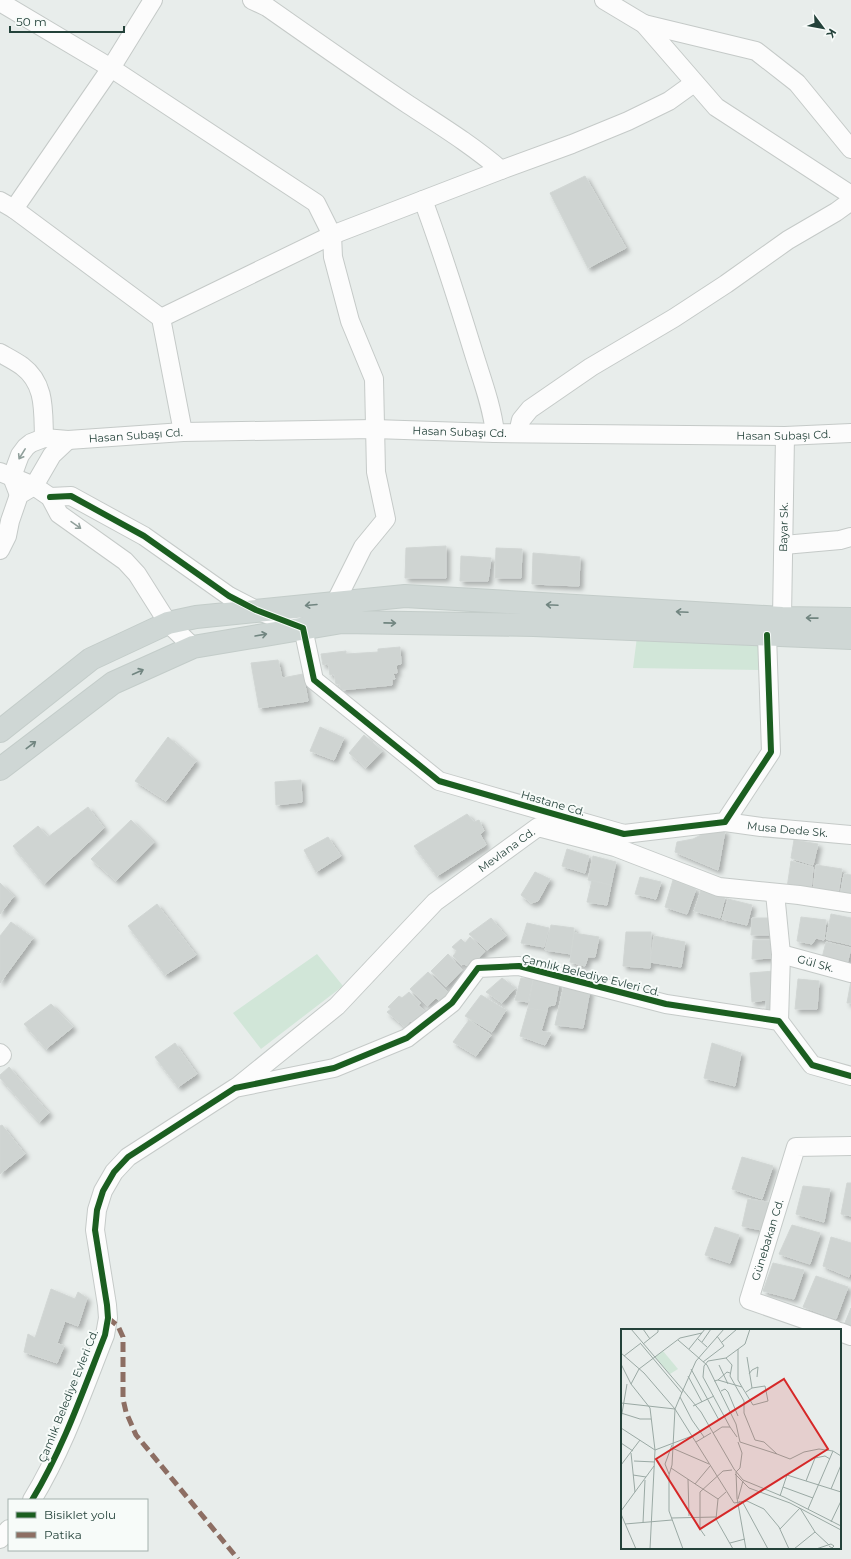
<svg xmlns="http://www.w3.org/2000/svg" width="851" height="1559" font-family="Montserrat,sans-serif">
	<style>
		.green { fill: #d1e6d8 }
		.building { fill: #cfd4d2; stroke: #d1d6d4; filter: url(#shadow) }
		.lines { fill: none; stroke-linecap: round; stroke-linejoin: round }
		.minor-casing { stroke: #c5cac8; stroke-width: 20 }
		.major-casing { stroke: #c3ccc9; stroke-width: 24 }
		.minor { stroke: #fcfcfc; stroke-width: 18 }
		.major { stroke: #cfd7d5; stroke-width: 22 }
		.quiet { stroke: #8d6e63; stroke-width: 5; stroke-dasharray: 10 5; stroke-linecap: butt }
		.cycleway-casing { stroke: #f7fbf9; stroke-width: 8 }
		.cycleway { stroke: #1b5e20; stroke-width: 6 }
		.oneway { stroke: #909f9b }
		.oneway2 { stroke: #718580 }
		.labels { text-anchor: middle; stroke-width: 4; stroke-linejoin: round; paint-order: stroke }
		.street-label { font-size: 11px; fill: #24423a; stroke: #f7fbf9 }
		.inset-road { fill: none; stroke: #9aa9a4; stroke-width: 1 }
		.view { fill: #d62828; fill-opacity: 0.15; stroke: #d62828; stroke-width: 2 }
		.inset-edge { fill: none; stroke: #24423a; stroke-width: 2 }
	</style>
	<defs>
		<filter id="shadow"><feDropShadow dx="3.5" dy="3.5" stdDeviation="2" flood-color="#0004"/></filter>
	</defs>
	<rect width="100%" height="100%" fill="#e8edeb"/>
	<path class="green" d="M637 637 760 640V670L633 668Z
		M317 954 343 986 261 1049 233 1013Z"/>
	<path class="building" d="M585 176 626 248 588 268 550 193Z
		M446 546V578H405L406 548Z
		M496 548 522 549 521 578H495Z
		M533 553 580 557 579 586 532 584Z
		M461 556 491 558 488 581H460Z
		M400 647 401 664 396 665 397 673H393L395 679H392V685L341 690 340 684H336L334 674 330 675 328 663 323 665 321 654 346 651V654L378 652V649Z
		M278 660 282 678 303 674 308 701 259 708 251 663Z
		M320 727 344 738 334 760 310 751Z
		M364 735 382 751 366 768 349 753Z
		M168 737 196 761 166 801 135 781Z
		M301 780 302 802 276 805 275 782Z
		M88 807 104 828 44 884 13 846 38 826 48 837Z
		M467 814 474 822 479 820 484 831 480 834 486 845 437 876 414 846Z
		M131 820 154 842 116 881 91 859Z
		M713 829 725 831 718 870 675 852 677 842 693 839Z
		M328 837 341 856 316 872 304 850Z
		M794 840 818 844 813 865 791 858Z
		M567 849 589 856 585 873 562 866Z
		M593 856 616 862 611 885 588 880Z
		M791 861 813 867 811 891 787 888Z
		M816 865 842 869 838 894 813 890Z
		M535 872 550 879 538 901 531 903 521 895Z
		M844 874 851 875V897L840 896Z
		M640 877 661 882 656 899 635 894Z
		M592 880 611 885 607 905 587 902Z
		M673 880 696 889 687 914 665 907Z
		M0 883 14 896 0 914Z
		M701 890 725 897 720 918 694 911Z
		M728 899 752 905 747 925 722 919Z
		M157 904 196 955 165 975 128 926Z
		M831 914 851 918V945L826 939Z
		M801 917 826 920 824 940 816 938 812 944 797 941Z
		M491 918 506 936 487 950 469 934Z
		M752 918H773L774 935H751Z
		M11 922 33 938 0 983V936Z
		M527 923 549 928 544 947 521 943Z
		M551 925 574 928 571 954 545 950Z
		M626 932H651L650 968 623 966Z
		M574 933 599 937 595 957H588L585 966 570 962Z
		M654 936 685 942 681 967 650 962Z
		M470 937 485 951 470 967 464 964 461 965 453 956 457 951 452 947 461 939 465 943Z
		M753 940H775L774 958 752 959Z
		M826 942 851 948 847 964 822 958Z
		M448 954 462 970 446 987 431 971Z
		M774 971 776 1006 766 1010V1000L752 1002 750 973Z
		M428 972 453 997 445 1006 436 998 427 1006 410 989Z
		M534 976 559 983 555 1005 548 1006 547 1011 528 1008Z
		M502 978 515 988 502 1003 486 992Z
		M521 978 533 979 528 1002 515 1000Z
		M798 979 819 981 817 1009H795Z
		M851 981V1003H847Z
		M564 985 590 990 583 1028 555 1025Z
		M409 992 421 1003 418 1005 428 1014 415 1025 410 1021 405 1027 387 1012 391 1009 388 1007 399 996 402 998Z
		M481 995 506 1010 492 1032 465 1016Z
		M51 1004 73 1027 46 1049 24 1024Z
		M528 1008 547 1011 541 1031 551 1033 545 1045 520 1036Z
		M469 1020 491 1035 476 1056 453 1042Z
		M175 1043 197 1074 178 1087 155 1057Z
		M712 1043 741 1053 735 1086 704 1078Z
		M9 1067 49 1113 39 1122 0 1078V1075Z
		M2 1125 25 1154 0 1174V1126Z
		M742 1157 773 1166 762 1199 732 1189Z
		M847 1183H851V1216L841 1214Z
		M803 1186 830 1189 824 1222 796 1214Z
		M748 1199 774 1203 766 1231 742 1226Z
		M792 1225 820 1233 810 1264 779 1254Z
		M715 1227 739 1235 730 1263 705 1255Z
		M831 1237 851 1243V1270L849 1277 823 1266Z
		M773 1263 804 1270 794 1299 763 1291Z
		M816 1276 848 1287 836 1319 803 1307Z
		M51 1289 75 1299 78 1292 87 1298 78 1326 65 1321 57 1343 64 1346 57 1363 24 1352 28 1334 35 1338Z
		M851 1308V1327L844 1325Z"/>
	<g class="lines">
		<g class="minor-casing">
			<g id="minor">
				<path d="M252 0 267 7C314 40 361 73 409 105 441 126 472 145 501 170"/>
				<path d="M604 0 644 24 716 107 851 195"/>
				<path d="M0 2 111 68 316 203 332 235 333 257 350 321 374 379 376 472 386 519 363 547 335 603"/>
				<path d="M644 24 756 51 797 83 851 149"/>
				<path d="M423 200C442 251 458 302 474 354 482 380 492 406 495 433"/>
				<path d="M0 201 14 209 161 318 183 432"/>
				<path d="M14 209 111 68 153 0"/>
				<path d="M161 318 332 235 501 170 572 144 628 121 669 101 694 83"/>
				<path d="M0 353C7 357 15 361 22 366 46 384 43 411 44 438"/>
				<path d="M518 433 521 420 530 409 591 367 674 318 726 284 788 240 836 212 851 201"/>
				<path d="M0 472 34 486 50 497 59 514 125 561 137 574 168 623 193 647"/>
				<path id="s1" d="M19 495 12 477 17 463 20 455 26 447 31 443 44 438 68 440 183 432 374 429 495 433 785 436 851 433"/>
				<path d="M50 497 71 496 144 536 229 596 256 610 303 628 314 680 439 781 624 834 725 822 771 752 767 635"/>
				<path d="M784 545 840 540 851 537"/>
				<path d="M0 550 7 536 10 521 19 495 34 486 52 455 68 440"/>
				<path id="s2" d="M782 618 785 436"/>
				<path id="s3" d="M725 822 761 827 851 835"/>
				<path d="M775 893 781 954 779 1021"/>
				<path id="s4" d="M781 954 851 973"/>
				<path d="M0 1053 2 1055 0 1057"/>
				<path id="s5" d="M237 1087 337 1006 435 902 538 827 615 847 719 887 799 895 851 903"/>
				<path id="s6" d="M835 1330 749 1300 796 1147 851 1146"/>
				<path d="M840 1332 851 1336"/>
				<path d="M32 1500C63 1449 83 1391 105 1335L108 1318 107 1305 95 1230 97 1210 103 1191 114 1172 128 1157 235 1088 334 1068 407 1038 452 1003 478 968 519 966 666 1004 779 1021 812 1065 851 1076"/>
				<path d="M0 1539 9 1529"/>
			</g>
		</g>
		<g class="major-casing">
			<path id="major" d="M0 731 91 659 168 623 196 617 405 596 782 618 851 619
				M0 769 113 683 193 647 342 622 534 625 851 638"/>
		</g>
		<use href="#minor" class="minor"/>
		<use href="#major" class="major"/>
		<path class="quiet" d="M108 1318 118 1326 123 1337V1399L126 1412 136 1435 238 1559"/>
		<g class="cycleway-casing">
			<path id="cycleway" d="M50 497 71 496 144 536 229 596 256 610 303 628 314 680 439 781 624 834 725 822 771 752 767 635
				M32 1500C63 1449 83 1391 105 1335L108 1318 107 1305 95 1230 97 1210 103 1191 114 1172 128 1157 235 1088 334 1068 407 1038 452 1003 478 968 519 966 666 1004 779 1021 812 1065 851 1076"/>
		</g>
		<use href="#cycleway" class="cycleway"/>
	</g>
	<defs><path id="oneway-shaft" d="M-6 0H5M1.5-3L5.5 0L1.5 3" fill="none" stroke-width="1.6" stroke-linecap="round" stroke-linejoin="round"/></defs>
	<g class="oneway">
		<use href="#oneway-shaft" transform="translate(22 454) rotate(122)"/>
		<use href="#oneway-shaft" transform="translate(76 525) rotate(35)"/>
	</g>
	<g class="oneway2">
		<use href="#oneway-shaft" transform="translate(311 605) rotate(175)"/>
		<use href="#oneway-shaft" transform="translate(552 605) rotate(-177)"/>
		<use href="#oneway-shaft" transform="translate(682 612) rotate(-177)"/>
		<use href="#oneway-shaft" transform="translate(812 618) rotate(-179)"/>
		<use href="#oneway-shaft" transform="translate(390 623) rotate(1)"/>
		<use href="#oneway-shaft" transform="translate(261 635) rotate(-10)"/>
		<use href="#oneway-shaft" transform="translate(138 672) rotate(-24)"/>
		<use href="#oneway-shaft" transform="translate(31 745) rotate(-37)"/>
	</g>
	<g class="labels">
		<g class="street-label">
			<text dy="4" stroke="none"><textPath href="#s1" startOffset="489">Hasan Subaşı Cd.</textPath></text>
			<text dy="4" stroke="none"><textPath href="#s1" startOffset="813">Hasan Subaşı Cd.</textPath></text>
			<text dy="4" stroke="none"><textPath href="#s1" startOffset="165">Hasan Subaşı Cd.</textPath></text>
			<text dy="4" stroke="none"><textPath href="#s2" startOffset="91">Bayar Sk.</textPath></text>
			<text transform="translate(553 803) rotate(16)" y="4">Hastane Cd.</text>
			<text dy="4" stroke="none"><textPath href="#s3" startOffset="63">Musa Dede Sk.</textPath></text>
			<text dy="4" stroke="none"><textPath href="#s5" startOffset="360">Mevlana Cd.</textPath></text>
			<text dy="4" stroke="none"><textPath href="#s4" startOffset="36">Gül Sk.</textPath></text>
			<text transform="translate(591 975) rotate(14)" y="4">Çamlık Belediye Evleri Cd.</text>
			<text dy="4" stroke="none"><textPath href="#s6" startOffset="154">Günebakan Cd.</textPath></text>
			<text transform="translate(68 1396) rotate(-68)" y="4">Çamlık Belediye Evleri Cd.</text>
		</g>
	</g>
	<g transform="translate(621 1329)">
		<rect width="220" height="220" fill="#e8edeb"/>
		<path d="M42 22 57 40 49 45 34 28Z" fill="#d1e6d8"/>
		<path class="inset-road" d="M10 0 62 61 75 32 103 0M22 0 29 10M77 10 86 18M57 11 86 36 115 95 119 113 156 125M81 13 90 0M101 13 116 0M20 15 61 64M22 15 37 3V0M68 20 84 0M117 20V51L121 58M0 24 23 44 54 80 113 174 119 173M3 27 20 14M105 29 111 36 109 47 123 72V84L134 111 143 113 156 125 169 130 183 123 198 120 212 122 220 127M82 33 103 17 96 7M0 35 10 55 29 79 34 121 29 220M98 36 107 55M70 40 98 91M128 45 131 41 137 38 136 48M67 47 81 73M97 51 106 43 109 44M93 52 97 51 121 58 132 76 147 72 144 57 131 59M10 55 18 40 59 9 81 4M100 62 104 60 107 63 117 87M125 63 131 59 126 28M59 68 71 91 83 108M0 74 54 80 62 61 80 83 113 140 122 151 163 168 220 197M72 77 93 67M54 80 51 136 48 146V182L62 220M0 84 19 90H30M0 90 6 55M109 98 82 48 83 37 87 32 105 29 124 15 129 0M0 99 34 121 71 107M92 104 101 98H109L116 108M75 113 90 104M117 113 121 124 119 139 115 143 116 169 125 220M0 114 12 122M51 119 88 135M10 124 14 163M13 132 34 133M0 136 19 111M50 139 97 170M48 145 44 135 51 116M114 145 128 159 169 174 220 201M12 146 25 148M67 150 68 187M185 152 194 129 204 127 209 130M74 155 89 137M162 158 192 169M210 160 220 136M105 163 97 170 95 190 112 220M159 167 166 146 220 163M117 170 122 152M121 172 147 220M118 173 126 172 143 180 158 198 168 220M187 180 212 122M0 182 33 137M0 185 15 220M50 189 95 188M210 193 220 172M22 194 24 151M4 195 51 191M159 200 179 179 194 203 208 216M84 207 79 200V163L102 142 111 141M109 214 124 210M173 220 194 203M195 220 210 215 213 217 211 219 208 217"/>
		<path class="view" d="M163 50 207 120 79 200 35 130Z"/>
		<rect width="220" height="220" class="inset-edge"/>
	</g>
	<rect x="8" y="1499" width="140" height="52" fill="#f7fbf9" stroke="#a3b1ad"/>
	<rect x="16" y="1512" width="20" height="6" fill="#1b5e20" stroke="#a3b1ad"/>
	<text x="44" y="1519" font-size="12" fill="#24423a">Bisiklet yolu</text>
	<rect x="16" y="1532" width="20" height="6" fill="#8d6e63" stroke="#a3b1ad"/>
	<text x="44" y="1539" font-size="12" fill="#24423a">Patika</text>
	<g transform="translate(823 28) rotate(122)" stroke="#f7fbf9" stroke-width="3" paint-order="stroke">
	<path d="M0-3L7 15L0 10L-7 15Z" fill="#24423a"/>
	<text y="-6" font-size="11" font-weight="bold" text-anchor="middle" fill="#24423a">K</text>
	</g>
	<path d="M10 26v6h114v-6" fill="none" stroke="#24423a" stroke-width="2"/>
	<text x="16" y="26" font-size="12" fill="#24423a" stroke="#f7fbf9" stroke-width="3" paint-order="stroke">50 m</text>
</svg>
